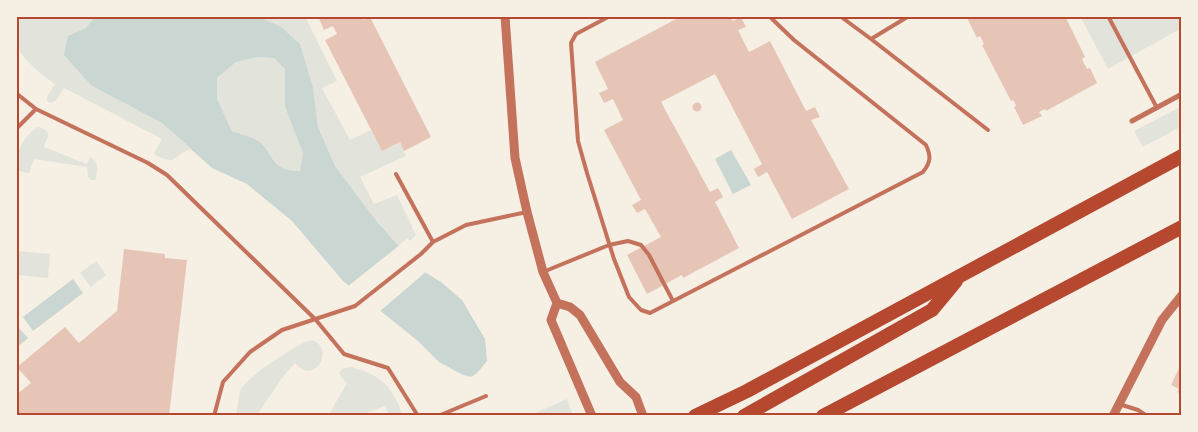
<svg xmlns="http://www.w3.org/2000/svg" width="1198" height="432" font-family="Jost,sans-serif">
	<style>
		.green { fill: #e2e4dc }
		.water { fill: #c9d6d2; fill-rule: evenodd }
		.pier { fill: #f6efe4 }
		.building { fill: #e6c5b7 }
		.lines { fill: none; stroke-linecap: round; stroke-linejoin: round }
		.service { stroke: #c5725c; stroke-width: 4 }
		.minor { stroke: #c5725c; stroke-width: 5 }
		.tertiary { stroke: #c5725c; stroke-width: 9 }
		.trunk { stroke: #b5482f; stroke-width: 14 }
		.neatline { fill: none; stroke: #b5482f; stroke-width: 2 }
	</style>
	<rect width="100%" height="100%" fill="#f6efe4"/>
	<path class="green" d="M16 16H95L86 28 68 36 92 86 162 123 191 150C170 154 182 167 155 155V151L162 139 64 88 56 101 50 103 47 101V97L55 84C43 76 21 58 16 44 14 36 16 24 16 16Z
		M257 16H305L337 81 322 88 350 140 371 130 382 151 400 142 406 156 360 177 374 204 397 195 416 235 410 241 408 238 399 245 378 223 335 166 318 127 313 88Z
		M1080 16H1177L1182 28 1108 69Z
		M257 57 274 58 285 69V107L303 153 300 171C274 171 275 158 261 143 255 137 240 134 232 131L217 99V78L236 62Z
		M1182 106V126L1143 147 1134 131Z
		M39 127C55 133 46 137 44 147L87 164 90 157C99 159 98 173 95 180H91L88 177 87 167 34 159 29 173 19 171 16 168C16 165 15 159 17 156 19 147 30 129 39 127Z
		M16 251 50 254 48 278 16 275Z
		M96 261 106 275 91 287 80 273Z
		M311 340C331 345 322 371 308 371 304 371 298 366 295 363L285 374 256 416H236C238 407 238 396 241 389 248 376 297 344 311 340Z
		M352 367C372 373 387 380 396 400 399 405 401 410 401 416H389L385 406 359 416H328L347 383 342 378 339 373 342 369Z
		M567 399 573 416H528Z"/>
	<path class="water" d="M95 16H257L281 27 300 44 313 88 318 127 335 166 378 223 402 249 426 273 441 282 462 300 485 339 487 361 477 373 471 377 463 375 439 362 418 341 343 281 292 221 247 184 212 168 162 123 92 86 64 55 68 36 86 28ZM257 57 274 58 285 69V107L303 153 300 171C273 171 275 158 261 143 254 137 240 134 232 131L217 99V78L236 62Z
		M731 150 751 185 733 194 715 159Z
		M73 279 83 293 33 331 23 317Z
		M16 325 28 338 16 348Z"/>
	<path class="pier" d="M401 244 427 271 379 312 347 287Z"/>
	<path class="building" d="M318 16H362L364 20 370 17 431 137 404 151 400 142 382 151 325 40 337 34 333 26 324 30Z
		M682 16H730L733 21 741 17 746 27 738 30 749 52 770 41 806 111 815 107 820 117 811 120 849 189 792 219 767 172 758 177 754 169 762 164 715 74 661 102 710 192 718 188 723 197 715 202 739 248 683 278 682 275 647 294 627 255 661 237 645 209 637 213 632 205 641 200 604 130 623 120 613 99 604 103 599 93 608 89 595 62Z
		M971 16H1065L1085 57 1082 59 1087 69 1090 68 1097 83 1046 111 1045 109 1039 112 1042 116 1023 125 1014 107 1016 106 1015 103 1013 100 1011 101 982 45 984 44 980 36 977 38 967 18Z
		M1177 16H1182V25Z
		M692.5 107a4.5 4.5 0 1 1 9 0a4.5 4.5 0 1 1-9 0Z
		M124 249 165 254V258L187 260 169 416H16V395L31 383 17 367 65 327 79 343 117 311Z
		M1182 362V394L1177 392 1179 389 1171 385Z"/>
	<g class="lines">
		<path class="service" d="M610 16 576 34 571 43 578 141 587 173 614 259 629 297 641 310 650 313 923 172C931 162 931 156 926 145L794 40 769 16
			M840 16 871 39 909 16
			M1108 16 1157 108
			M871 39 988 130
			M16 93 36 109 148 163 167 175 316 320 344 354 388 368 418 416
			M16 129 36 109
			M396 174 433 242
			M543 272 609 245 628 241 641 245 649 255 673 301
			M1119 404 1138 410 1147 416
			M214 416 223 382 250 352 282 330 355 306 421 254 433 242 466 225 527 212
			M438 416 486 396"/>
		<path class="minor" d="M1132 121 1182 94"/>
		<path class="tertiary" d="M505 16 515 158 527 212 543 272 557 303 551 320 592 416
			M557 303 570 307 580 315 620 382 636 397 643 416
			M1113 416 1162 320 1182 295"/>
		<path class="trunk" d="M695 416 747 391 1182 156
			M744 416 932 310 956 281
			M823 416 1182 227"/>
	</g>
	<rect width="1198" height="432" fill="none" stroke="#f6efe4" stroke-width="35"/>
	<rect x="18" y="18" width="1162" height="396" class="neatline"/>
</svg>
